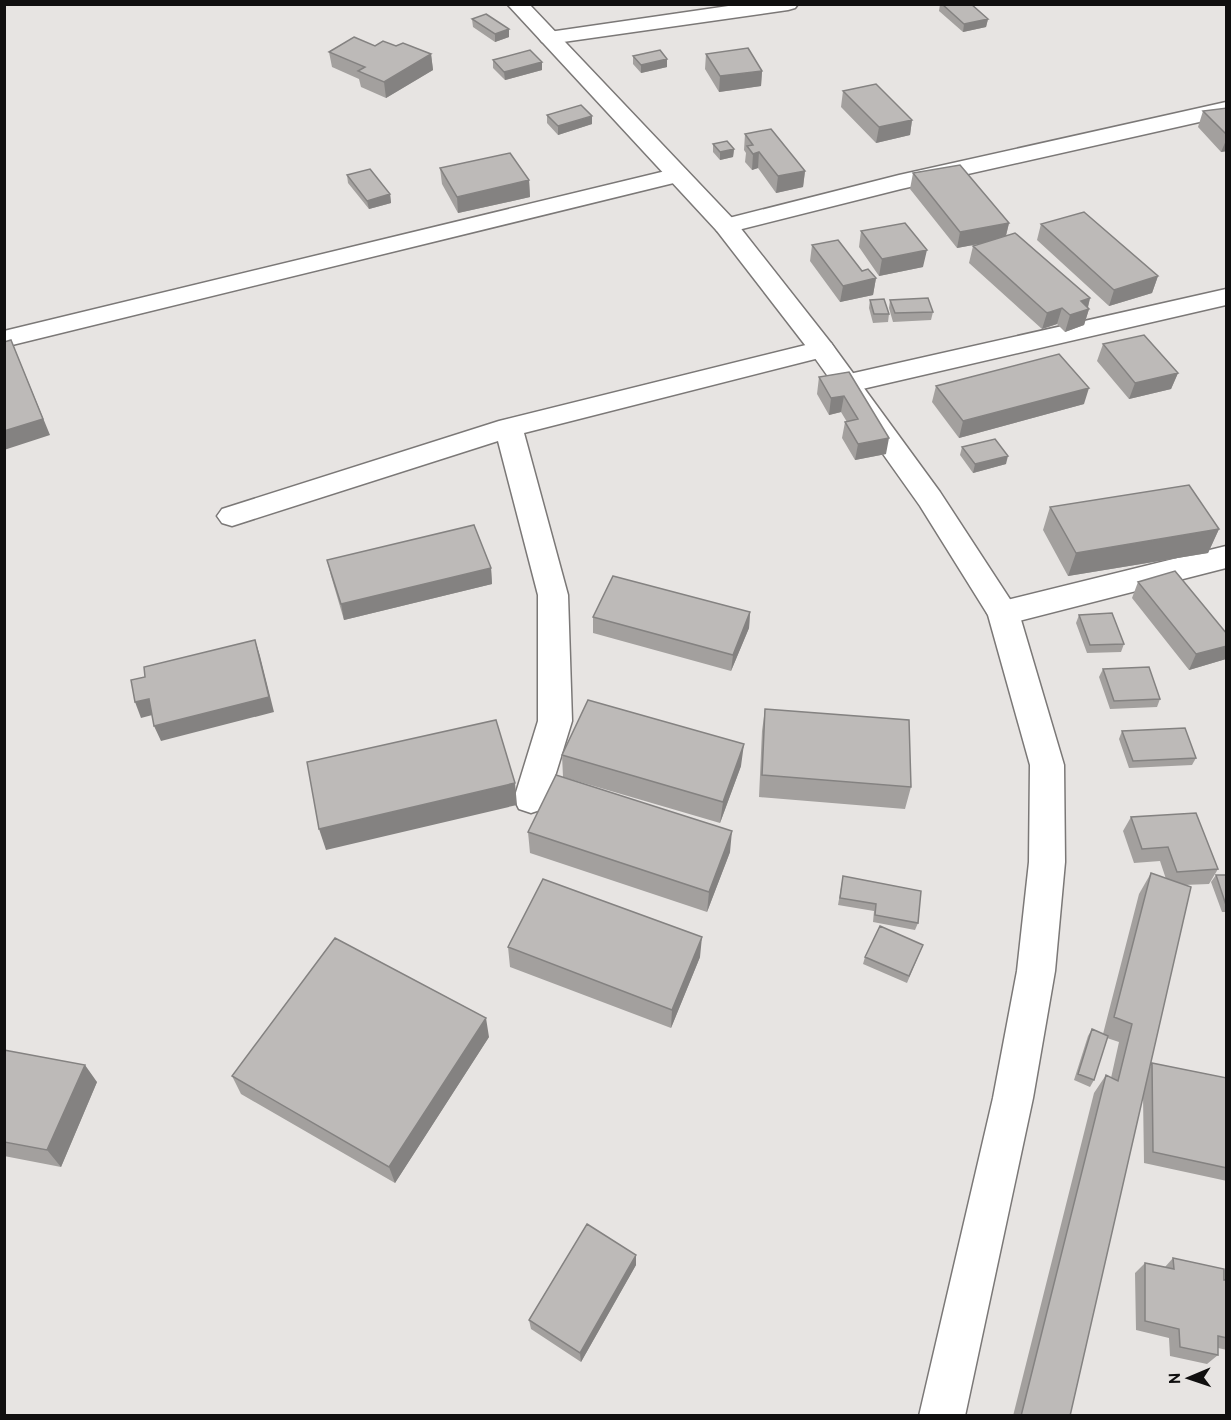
<svg xmlns="http://www.w3.org/2000/svg" width="1231" height="1420" font-family="Overpass,sans-serif">
	<style>
		.lines { fill: none; stroke-linecap: round; stroke-linejoin: round }
		.minor-casing { stroke: #7b7877; stroke-width: 3 }
		.tertiary-casing { stroke: #7b7877; stroke-width: 3 }
		.minor { fill: #fff; fill-rule: evenodd }
		.tertiary { fill: #fff; fill-rule: evenodd }
		.wall { fill: #a3a09e }
		.shaded-wall { fill: #848281 }
		.building { fill: #bdbab8; stroke: #848281; stroke-width: 1.5 }
	</style>
	<rect width="100%" height="100%" fill="#e7e4e2"/>
	<g class="lines">
		<g class="minor-casing">
			<path id="minor" d="M742 4H798L795 8 788 10 549 44 542 42 539 38 542 34 549 32Z
				M1226 102V116L901 189 726 233 717 231 714 226 717 221 899 175Z
				M678 168 686 170 690 175 686 180 4 347V331Z
				M1226 289V305L845 393 835 390 831 384 835 378 845 375Z
				M822 341 831 343 835 349 831 355 524 433 568 595 572 721 548 799 543 809 531 813 519 809 514 799 538 721V595L498 441 232 526 222 523 217 516 222 509 499 421Z
				M1226 546V568L1003 625 992 621 987 613 992 605 1003 601Z"/>
		</g>
		<g class="tertiary-casing">
			<path id="tertiary" d="M507 4H529L735 221 831 343 940 492 1019 613 1064 765 1065 862 1055 971 1033 1098 965 1416H919L993 1098 1017 971 1029 862 1030 765 988 615 920 506 812 354 717 231Z"/>
		</g>
		<use href="#minor" class="minor"/>
		<use href="#tertiary" class="tertiary"/>
	</g>
	<path class="wall" d="M940 4H971L988 19 986 27 963 32 939 11Z
		M472 19 509 37 495 42 473 27Z
		M375 46H396L431 54 433 70 386 98 361 87 359 79 332 67 329 52Z
		M706 54 762 71 761 86 719 92 705 69Z
		M633 56 667 67 641 73 633 64Z
		M493 60 542 70 505 80 493 68Z
		M843 91 912 120 910 135 876 143 841 107Z
		M1227 108V151L1221 152 1198 127 1203 111Z
		M547 115 592 124 558 135 547 123Z
		M745 134 805 171 803 187 776 193 758 168 752 170 745 162 746 153 744 150Z
		M713 144 734 149 733 157 720 160 713 152Z
		M440 168 529 180 530 197 458 213 442 184Z
		M913 173 1009 223 1006 236 1090 298 1088 308 1089 309 1084 325 1065 332 1057 324 1042 329 969 263 973 246 984 243 957 248 910 189Z
		M347 175 390 194 391 203 369 209 348 183Z
		M1041 224 1158 276 1152 293 1109 306 1037 240Z
		M861 231 923 267 879 276 859 247Z
		M812 245 876 278 873 295 840 302 810 261Z
		M870 300 889 314 888 322 873 323 869 308Z
		M890 300 933 312 931 320 893 322 889 308Z
		M1103 344 1178 373 1171 389 1129 399 1097 361Z
		M849 372 886 454 855 460 842 438 845 422H847L841 412 829 415 817 394 819 377Z
		M936 386 1084 404 959 438 932 402Z
		M962 447 1006 464 973 473 960 455Z
		M1050 507 1219 529 1208 553 1068 576 1043 530Z
		M327 560 491 568 492 584 344 620 331 576Z
		M1138 582 1227 634 1226 659 1189 670 1132 598Z
		M750 612 749 628 731 671 593 633V617Z
		M1079 615 1124 644 1121 652 1087 653 1076 623Z
		M1103 669 1160 699 1157 707 1110 709 1099 677Z
		M765 709 911 787 905 809 759 797 762 731Z
		M1122 731 1196 758 1192 765 1129 768 1119 739Z
		M562 755 741 766 720 823 563 777Z
		M1131 817 1218 869 1209 884 1184 885 1150 1067 1152 1063 1227 1078V1181L1144 1163 1143 1095 1070 1416H1013L1094 1093 1106 1075 1111 1078 1119 1042 1107 1038 1094 1080 1090 1087 1074 1080 1088 1036 1092 1029 1103 1034 1139 894 1151 873 1166 879 1160 861 1134 863 1123 831Z
		M528 832 730 852 707 912 530 853Z
		M1216 875H1227V912H1222L1211 882Z
		M843 876 918 923 915 930 873 922 874 911 838 905Z
		M923 945 907 983 863 964 865 957Z
		M508 947 700 957 671 1028 510 967Z
		M489 1037 395 1183 241 1094 232 1076Z
		M4 1050 97 1082 61 1167 4 1156Z
		M636 1255V1265L581 1362 531 1329 529 1320Z
		M1173 1258 1227 1280V1350L1218 1348V1355L1207 1364 1170 1356 1169 1338 1136 1330 1135 1273 1145 1263 1165 1267Z"/>
	<path class="shaded-wall" d="M988 19 986 27 963 32 964 24Z
		M509 29V37L495 42V34Z
		M431 54 433 70 386 98 384 82Z
		M667 59V67L641 73V65Z
		M542 62V70L505 80 504 72Z
		M762 71 761 86 719 92 720 76Z
		M592 116V124L558 135V126Z
		M912 120 910 135 876 143 879 127Z
		M1227 138V151L1221 152Z
		M734 149 733 157 720 160V152Z
		M759 152 758 168 752 170 753 154Z
		M805 171 803 187 776 193 778 176Z
		M529 180 530 197 458 213 457 197Z
		M390 194 391 203 369 209 367 201Z
		M1009 223 1005 239 957 248 960 232Z
		M927 250 923 267 879 276 882 259Z
		M1158 276 1152 293 1109 306 1114 290Z
		M876 278 873 295 840 302 843 286Z
		M1090 298 1087 310 1089 309 1084 325 1065 332 1070 315 1081 301Z
		M1062 308 1057 324 1042 329 1047 313Z
		M11 340 50 435 4 450V431Z
		M1178 373 1171 389 1129 399 1135 383Z
		M1089 388 1084 404 959 438 963 421Z
		M844 396 841 412 829 415 831 398Z
		M889 438 886 454 855 460 858 444Z
		M1008 456 1006 464 973 473 975 464Z
		M1219 529 1208 553 1068 576 1076 553Z
		M491 568 492 584 344 620 341 604Z
		M750 612 749 628 731 671 733 655Z
		M255 640 260 656 274 712 161 741 154 726Z
		M1227 646 1226 659 1189 670 1196 654Z
		M149 699 156 714 141 718 135 702Z
		M744 744 741 766 720 823 723 802Z
		M515 783 517 805 326 850 319 829Z
		M732 831 730 852 707 912 709 892Z
		M702 937 700 957 671 1028 672 1010Z
		M486 1018 489 1037 395 1183 389 1167Z
		M85 1065 97 1082 61 1167 47 1150Z
		M636 1255V1265L581 1362 580 1353Z"/>
	<path class="building" d="M942 4H971L988 19 964 24Z
		M486 14 509 29 495 34 472 19Z
		M354 37 375 46 383 41 396 46 403 43 431 54 384 82 358 71 365 67 329 52Z
		M748 48 762 71 720 76 706 54Z
		M530 50 542 62 504 72 493 60Z
		M660 50 667 59 641 65 633 56Z
		M876 84 912 120 879 127 843 91Z
		M581 105 592 116 558 126 547 115Z
		M1227 108V135L1203 111Z
		M771 129 805 171 778 176 759 152 753 154 747 146 753 145 745 134Z
		M727 141 734 149 720 152 713 144Z
		M510 153 529 180 457 197 440 168Z
		M960 165 1009 223 960 232 913 173Z
		M370 169 390 194 367 201 347 175Z
		M1084 212 1158 276 1114 290 1041 224Z
		M905 223 927 250 882 259 861 231Z
		M1015 233 1090 298 1081 301 1089 309 1070 315 1062 308 1047 313 973 246Z
		M838 240 862 271 868 269 876 278 843 286 812 245Z
		M928 298 933 312 895 313 890 300Z
		M884 299 889 314H874L870 300Z
		M1144 335 1178 373 1135 383 1103 344Z
		M11 340 43 419 4 431V342Z
		M1059 354 1089 388 963 421 936 386Z
		M849 372 889 438 858 444 845 422 858 419 844 396 831 398 819 377Z
		M995 439 1008 456 975 464 962 447Z
		M1189 485 1219 529 1076 553 1050 507Z
		M474 525 491 568 341 604 327 560Z
		M1175 571 1227 634V646L1196 654 1138 582Z
		M613 576 750 612 733 655 593 617Z
		M1112 613 1124 644 1090 645 1079 615Z
		M255 640 269 697 154 726 149 699 135 702 131 680 145 677 144 667Z
		M1149 667 1160 699 1114 701 1103 669Z
		M588 700 744 744 723 802 562 755Z
		M765 709 909 720 911 787 762 775Z
		M496 720 515 783 319 829 307 762Z
		M1185 728 1196 758 1133 761 1122 731Z
		M556 775 732 831 709 892 528 832Z
		M1196 813 1218 869 1177 872 1168 847 1142 849 1131 817Z
		M1151 873 1191 887 1070 1416H1021L1106 1075 1118 1081 1132 1024 1114 1017Z
		M1216 875H1227V905H1226Z
		M843 876 921 891 918 923 875 915 876 904 840 898Z
		M543 879 702 937 672 1010 508 947Z
		M880 926 923 945 909 976 865 957Z
		M335 938 486 1018 389 1167 232 1076Z
		M1092 1029 1108 1036 1094 1080 1078 1074Z
		M4 1050 85 1065 47 1150 4 1142Z
		M1152 1063 1227 1078V1168L1153 1152Z
		M587 1224 636 1255 580 1353 529 1320Z
		M1173 1258 1224 1269V1280H1227V1338L1218 1336V1355L1180 1347 1179 1329 1145 1321V1263L1174 1269Z"/>
	<rect width="1231" height="1420" fill="none" stroke="#100f0f" stroke-width="12"/>
	<g transform="translate(1189 1378) rotate(268)" stroke="#e7e4e2" stroke-width="4.5" paint-order="stroke">
	<path d="M0-4.5L10 22L0 15L-10 22Z" fill="#100f0f"/>
	<text y="-9" font-size="16" font-weight="bold" text-anchor="middle" fill="#100f0f">N</text>
	</g>
</svg>
